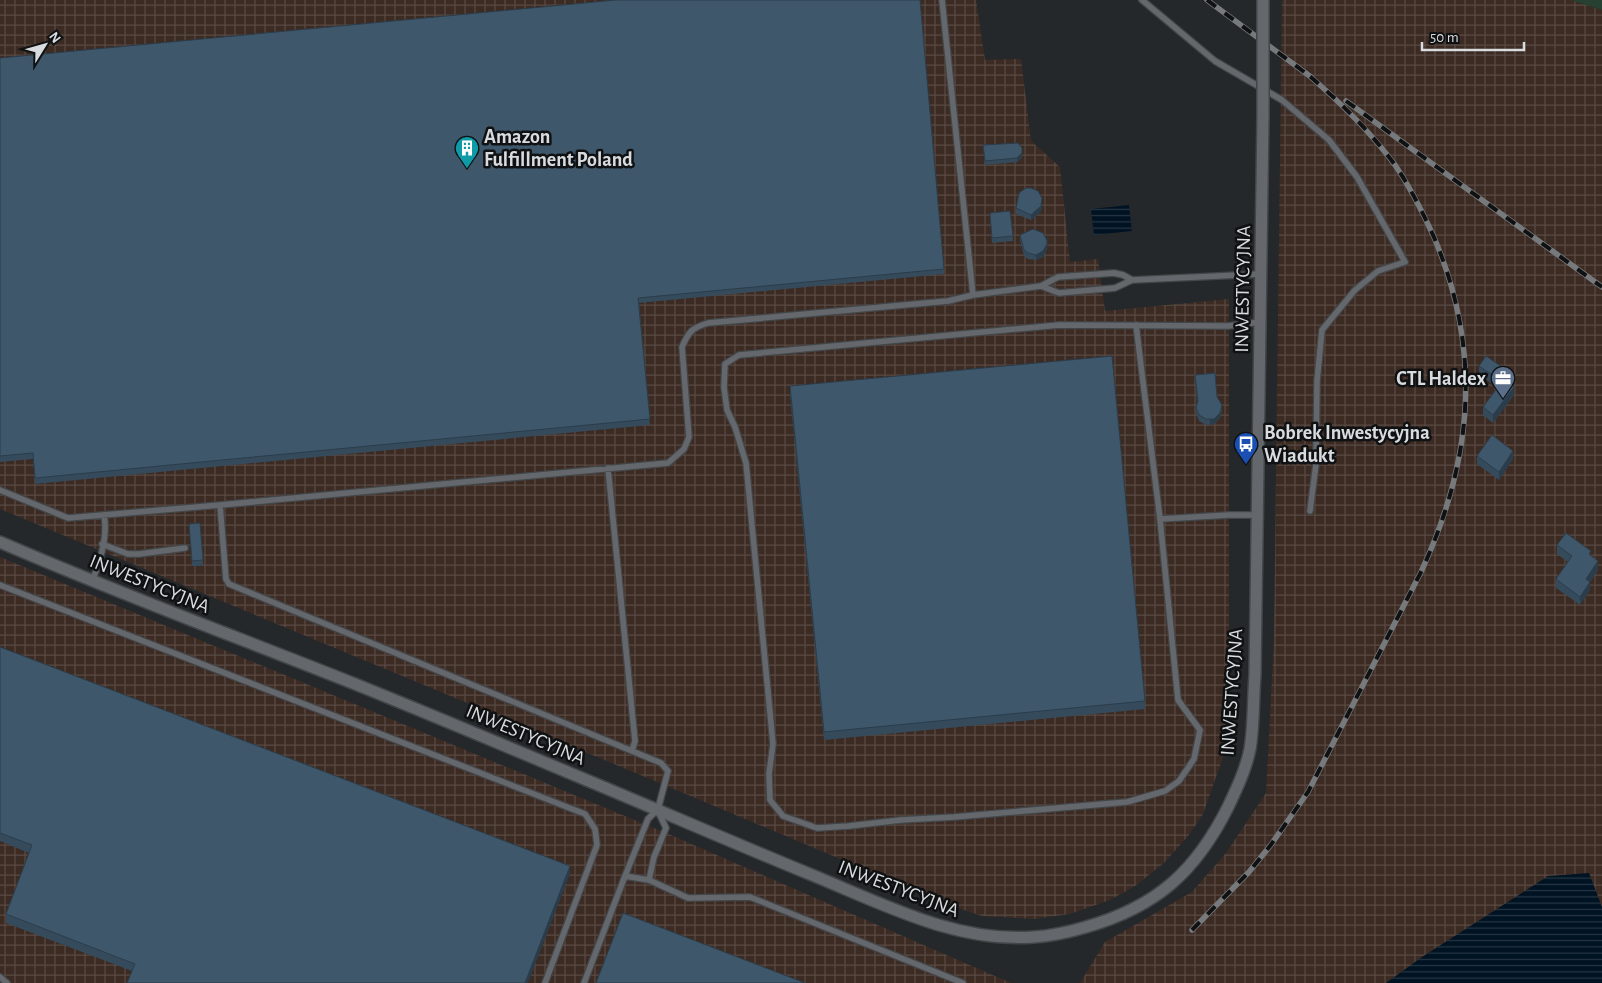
<svg xmlns="http://www.w3.org/2000/svg" width="1602" height="983" font-family="'Alegreya Sans',sans-serif">
	<style>
		.industrial { fill: url(#industrial-grid) }
		.green { fill: #264031 }
		.water { fill: url(#water-rules) }
		.lines { fill: none; stroke-linecap: round; stroke-linejoin: round }
		.service-casing { stroke: #434649; stroke-width: 8 }
		.minor-casing { stroke: #434649; stroke-width: 14 }
		.service { stroke: #64686c; stroke-width: 5.5 }
		.minor { stroke: #64686c; stroke-width: 11 }
		.rail-casing { stroke: #777a7d; stroke-width: 5.5 }
		.rail { stroke: #0f1112; stroke-width: 4; stroke-dasharray: 11; stroke-linecap: butt }
		.minor-bridge-casing { stroke: #434649; stroke-width: 14; stroke-linecap: butt }
		.minor-bridge { stroke: #64686c; stroke-width: 11 }
		.wall { fill: #354b5c }
		.shaded-wall { fill: #2b3d4b }
		.building { fill: #3e576b; stroke: #2b3d4b }
		.labels { text-anchor: middle; stroke-width: 5; stroke-linejoin: round; paint-order: stroke }
		.poi-label { font-size: 20px; font-weight: bold; fill: #d9dcde; stroke: #0f1112; text-anchor: start }
		.street-label { font-size: 20px; fill: #d9dcde; stroke: #0f1112 }
	</style>
	<defs>
		<pattern id="industrial-grid" width="8" height="8" patternUnits="userSpaceOnUse" patternTransform="scale(1.25)"><rect width="8" height="8" fill="#3c2b23"/><path d="M0 4h8M4 0v8" fill="none" stroke="#584942"/></pattern>
		<pattern id="water-rules" width="6" height="5" patternUnits="userSpaceOnUse" patternTransform="scale(1.25)"><rect width="6" height="5" fill="#001323"/><path d="M0 2.5h6" fill="none" stroke="#253542"/></pattern>
	</defs>
	<rect width="100%" height="100%" fill="#25282b"/>
	<path class="industrial" d="M0 0H976L985 60 1021 59 1031 141 1060 167 1070 262 1098 259 1105 311 1229 299V740L1203 814 1189 835 1164 863 1135 886 1110 900 1070 914 1034 919 982 916 952 906 650 779 0 509Z
		M1282 0H1571L1602 10V983H1080L1105 942 1192 892 1226 853 1266 793 1274 640Z
		M0 557 673 836 1011 983H0Z"/>
	<path class="green" d="M1571 0H1602V10Z"/>
	<path class="water" d="M1129 205 1132 231 1094 235 1091 209Z
		M1589 873 1602 907V983H1386L1422 957 1548 876Z"/>
	<g class="lines">
		<g class="service-casing">
			<path id="service" d="M942 0 973 295
				M1142 0 1215 61 1282 100 1329 140 1357 177 1405 262 1378 271 1355 290 1322 330 1317 381 1316 464 1310 511
				M1041 286 1059 293 1115 288 1132 280 1261 274
				M1136 325 1160 519 1178 700 1200 730 1194 759 1179 781 1165 791 1127 802 954 817 901 820 849 826 817 828 783 816 770 800 769 774 773 744 746 463 735 427 727 410 724 387 725 364 739 355 1059 325 1228 326 1260 322
				M608 468 635 741 632 751
				M0 490 68 518 220 505
				M1160 519 1229 515H1257
				M102 544 128 554H139L185 548
				M92 581C100 562 108 536 104 515
				M0 585 585 814 595 829 597 845 545 983
				M625 876 648 819 658 809 668 771 661 763 229 584 226 579 220 505 668 463 684 449 689 437 682 347C689 331 692 328 708 323L948 301 973 295 1041 286 1058 277 1114 273 1123 275 1132 280
				M649 880 654 857 666 828 658 811
				M0 977 7 983
				M584 983 625 876 649 880 688 898 750 897 963 983"/>
		</g>
		<g class="minor-casing">
			<path id="minor" d="M0 542C117 593 237 637 355 684 432 715 508 747 584 779 661 811 736 844 812 875 883 904 956 943 1034 937 1051 936 1069 932 1086 927 1156 907 1196 872 1229 805 1237 788 1246 769 1250 749 1254 726 1253 699 1255 675L1263 116"/>
		</g>
		<use href="#service" class="service"/>
		<use href="#minor" class="minor"/>
		<g class="rail-casing">
			<path id="rail" d="M1207 0 1311 77
				M1346 101 1602 287
				M1192 930 1249 872 1270 846 1308 792 1421 572C1473 460 1483 351 1433 235 1422 211 1410 187 1395 165 1369 130 1339 101 1306 73"/>
		</g>
		<use href="#rail" class="rail"/>
		<g class="minor-bridge-casing">
			<path id="minor-bridge" d="M1263 0V116"/>
		</g>
		<use href="#minor-bridge" class="minor-bridge"/>
	</g>
	<path class="wall" d="M0 58 944 269V274L639 303 650 425 35 484 33 459 0 462Z
		M983 145 1022 158 1017 162 985 165Z
		M1042 204 1041 212 1031 220 1016 214V208Z
		M990 213 1013 236V241L992 243Z
		M1020 235 1047 250 1043 257 1036 260 1028 259 1024 256 1020 240Z
		M1479 366 1502 376 1495 386 1479 374Z
		M1195 375 1217 397 1222 410 1220 418 1214 424 1206 425 1199 421 1196 413V407L1197 402Z
		M790 386 1145 701V709L824 740 790 395Z
		M1514 395 1493 423 1483 415V407Z
		M1477 456 1513 459 1499 480 1477 464Z
		M189 524 203 560V566H192Z
		M1557 545 1591 556 1598 570 1590 582V590L1580 605 1556 588V579L1568 562 1557 554Z
		M0 647 570 874 132 971 6 923V914L29 853 0 841Z"/>
	<path class="shaded-wall" d="M1022 153V158L1017 162V158Z
		M1042 198 1041 212 1031 220V215Z
		M1047 244V250L1043 257 1036 260V255Z
		M1502 367V376L1495 386V377Z
		M1514 387V395L1493 423V415Z
		M1222 405 1220 418 1214 424 1210 425V420Z
		M1513 451V459L1499 480V472Z
		M1598 561V570L1586 587V579Z
		M1590 582V590L1580 605V597Z
		M570 866V874L528 983H525Z"/>
	<path class="building" d="M616 0H920L944 269 638 298 650 419 35 478 33 453 0 456V58Z
		M1018 143 1022 148V153L1017 158 985 161 983 145Z
		M1026 188H1031L1038 191 1042 198 1041 206 1031 215 1016 208 1019 193Z
		M1010 211 1013 236 992 238 990 213Z
		M1033 229 1043 233 1047 240V244L1043 251 1036 255 1028 253 1024 250 1020 235Z
		M1112 356 1145 701 824 732 790 386Z
		M1486 356 1502 367 1495 377 1479 366Z
		M1215 373 1217 397 1222 405 1220 413 1214 419H1206L1199 415 1196 407 1198 401 1195 375Z
		M1504 379 1514 387 1493 415 1483 407Z
		M1492 435 1513 451 1499 472 1477 456Z
		M200 523 203 560 192 561 189 524Z
		M1566 533 1591 551 1589 554 1598 561 1586 579 1590 582 1580 597 1556 579 1572 556 1557 545Z
		M0 647 570 866 525 983H127L135 964 6 914 32 845 0 833Z
		M623 913 805 983H596Z"/>
	<defs>
		<g id="building-pin" transform="scale(1.25)"><path d="M0 17L-7.5 6A9.5 9.5 0 1 1 7.5 6Z" fill="#0f9aa8" stroke="#0f1112"/><path d="M-4-6H4V6H1V3H-1V6H-4ZM-2.5-4.3h1.7v1.8h-1.7ZM.8-4.3h1.7v1.8H.8ZM-2.5-1h1.7V.8h-1.7ZM.8-1h1.7V.8H.8Z" fill="#fff"/></g>
		<g id="office-pin" transform="scale(1.25)"><path d="M0 17L-7.5 6A9.5 9.5 0 1 1 7.5 6Z" fill="#5c6f8a" stroke="#0f1112"/><path d="M-6-3h4V-5.5h4V-3h4V5H-6ZM-1-4.5V-3h2v-1.5ZM-6 0V1H6V0Z" fill="#fff"/></g>
		<g id="bus-pin" transform="scale(1.25)"><path d="M0 17L-7.5 6A9.5 9.5 0 1 1 7.5 6Z" fill="#1a4fb4" stroke="#0f1112"/><path d="M-5-6H5V4H4V6H2V4H-2V6H-4V4H-5ZM-3.5-4V0h7V-4ZM-3.5 1.2v1.5H-2V1.2ZM2 1.2v1.5H3.5V1.2Z" fill="#fff"/></g>
	</defs>
	<g fill-rule="evenodd">
		<use href="#building-pin" x="467" y="148"/>
		<use href="#office-pin" x="1503" y="378"/>
		<use href="#bus-pin" x="1246" y="444"/>
	</g>
	<g class="labels">
		<g class="poi-label">
			<text x="484" y="143">Amazon<tspan x="484" dy="23">Fulfillment Poland</tspan></text>
			<text x="1486" y="385" text-anchor="end">CTL Haldex</text>
			<text x="1264" y="439">Bobrek Inwestycyjna<tspan x="1264" dy="23">Wiadukt</tspan></text>
		</g>
		<g class="street-label">
			<text transform="translate(1242 289) rotate(-89)" y="7">INWESTYCYJNA</text>
			<text transform="translate(150 583) rotate(22)" y="7">INWESTYCYJNA</text>
			<text transform="translate(1231 692) rotate(-86)" y="7">INWESTYCYJNA</text>
			<text transform="translate(526 734) rotate(23)" y="7">INWESTYCYJNA</text>
			<text transform="translate(899 888) rotate(21)" y="7">INWESTYCYJNA</text>
		</g>
	</g>
	<g transform="translate(45 45) rotate(53)" stroke="#0f1112" stroke-width="4" paint-order="stroke">
	<path d="M0-4L9 19L0 12L-9 19Z" fill="#d9dcde"/>
	<text y="-8" font-size="14" font-weight="bold" text-anchor="middle" fill="#d9dcde">N</text>
	</g>
	<path d="M1422 42v8h102v-8" fill="none" stroke="#d9dcde" stroke-width="2.5"/>
	<text x="1430" y="42" font-size="15" fill="#d9dcde" stroke="#0f1112" stroke-width="4" paint-order="stroke">50 m</text>
</svg>
